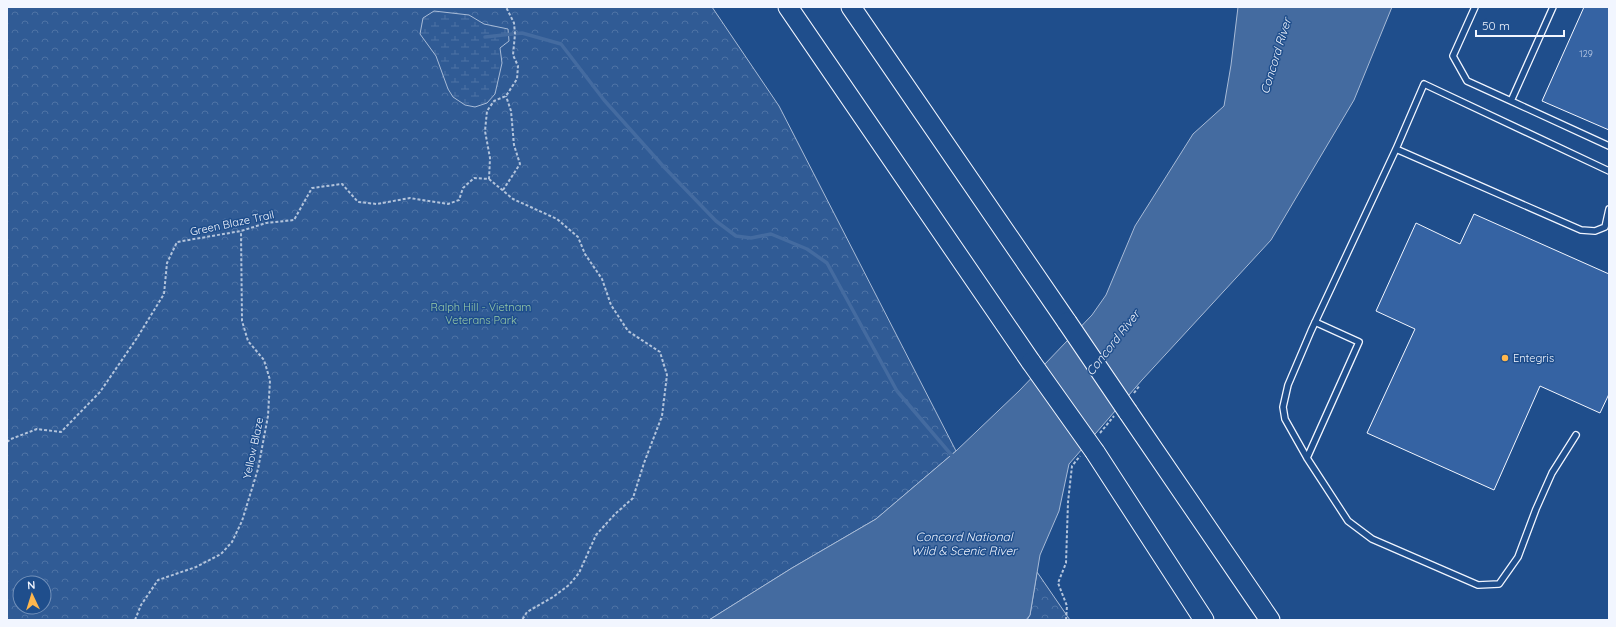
<svg xmlns="http://www.w3.org/2000/svg" width="1616" height="627" font-family="Quicksand,sans-serif">
	<style>
		.forest { fill: url(#forest-crowns); stroke: #a8bbd7; fill-rule: evenodd }
		.wetland { fill: url(#wetland-marsh); stroke: #a8bbd7 }
		.water { fill: #446ba0; stroke: #a8bbd7 }
		.lines { fill: none; stroke-linecap: round; stroke-linejoin: round }
		.stream { stroke: #446ba0; stroke-width: 3.5 }
		.building { fill: #3563a3; stroke: #f2f6ff }
		.service-casing { stroke: #f2f6ff; stroke-width: 8 }
		.motorway-casing { stroke: #f2f6ff; stroke-width: 21 }
		.path { stroke: #b3c4dc; stroke-width: 2; stroke-dasharray: 3 2; stroke-linecap: butt }
		.service { stroke: #1f4e8c; stroke-width: 5.5 }
		.motorway { stroke: #1f4e8c; stroke-width: 19 }
		.motorway-bridge-casing { stroke: #f2f6ff; stroke-width: 21; stroke-linecap: butt }
		.motorway-bridge { stroke: #1f4e8c; stroke-width: 19 }
		.poi-dot { fill: #ffb74d; stroke: #1f4e8c; stroke-width: 1.5 }
		.labels { text-anchor: middle; stroke-width: 3; stroke-linejoin: round; paint-order: stroke }
		.number-label { font-size: 9px; fill: #c3d1e8 }
		.street-label { font-size: 11px; fill: #f2f6ff; stroke: #1f4e8c }
		.park-label { font-size: 11px; fill: #97c8a6; stroke: #1f4e8c }
		.poi-label { font-size: 11px; fill: #f2f6ff; stroke: #1f4e8c; text-anchor: start }
		.water-label { font-size: 12px; font-style: italic; fill: #f2f6ff; stroke: #1f4e8c }
	</style>
	<defs>
		<pattern id="forest-crowns" width="20" height="18" patternUnits="userSpaceOnUse"><rect width="20" height="18" fill="#305b95"/><path d="M2 6a3 3 0 1 1 6 0M12 15a3 3 0 1 1 6 0" fill="none" stroke="#4e73a5"/></pattern>
		<pattern id="wetland-marsh" width="20" height="14" patternUnits="userSpaceOnUse"><rect width="20" height="14" fill="#305b95"/><path d="M1 5h8M5 5V1M11 12h8M15 12V8" fill="none" stroke="#4e73a5"/></pattern>
	</defs>
	<rect width="100%" height="100%" fill="#1f4e8c"/>
	<path class="forest" d="M7 7H712L779 106 956 451 876 519 792 568 709 620H7ZM20 583H44V607H20Z
		M1037 572 1070 620H1027L1030 615Z"/>
	<path class="wetland" d="M434 11 469 15 484 24 508 29 509 41 500 48 502 63 495 94 487 103 475 107 465 105 453 97 448 89 436 56 420 34 423 18Z"/>
	<path class="water" d="M1238 7H1392L1354 100 1271 240 1142 380 1069 464 1059 511 1040 555 1030 615 1026 620H709L792 568 876 519 956 451 1019 391 1092 315 1106 295 1135 226 1193 134 1224 106 1231 65Z"/>
	<g class="lines">
		<path class="stream" d="M485 37 522 33 561 44 604 100 663 166 716 221 736 236 751 238 771 234 807 249 827 263 897 391 954 458"/>
	</g>
	<path class="building" d="M1584 7H1609V130L1542 101Z
		M1474 214 1609 274V394L1600 413 1540 386 1494 490 1367 433 1415 329 1376 311 1416 223 1460 244Z"/>
	<g class="lines">
		<g class="service-casing">
			<path id="service" d="M1475 7 1453 56 1467 81 1511 101
				M1553 7 1511 101 1609 146
				M1396 149 1581 230 1595 231 1605 227 1609 209
				M1576 435 1552 473 1536 509 1518 557 1499 584 1478 585 1372 539 1348 521 1307 458 1285 419 1283 407 1288 385 1311 331 1396 149 1424 84 1609 171
				M1307 458 1359 342 1315 322"/>
		</g>
		<g class="motorway-casing">
			<path id="motorway" d="M788 7 1031 362
				M851 7 1067 322
				M1128 412 1270 620
				M1095 452 1204 620"/>
		</g>
		<path class="path" d="M489 179 513 199 557 219 578 237 585 254 602 279 611 305 628 331 660 352 667 375 662 416 644 463 633 498 615 514 596 535 579 573 569 585 553 597 527 612 522 620
			M503 190 520 164 514 145 511 111 506 96
			M1134 393 1140 385
			M1100 433 1114 416
			M7 442 11 439 37 429 61 432 100 392 137 338 164 294 167 263 177 242 241 231 266 223 294 220 312 188 342 184 358 202 377 204 410 198 448 204 459 200 463 188 474 178 489 179 490 158 485 131 487 111 494 101 506 96 517 79 518 66 513 55 515 34 514 23 506 7
			M135 620 141 605 158 580 196 567 221 554 232 542 242 521 258 469 268 416 270 380 264 360 248 341 242 321 241 231
			M1066 620 1067 606 1058 583 1066 563 1068 502 1072 466 1080 456"/>
		<use href="#service" class="service"/>
		<use href="#motorway" class="motorway"/>
		<g class="motorway-bridge-casing">
			<path id="motorway-bridge" d="M1067 322 1128 412
				M1031 362 1095 452"/>
		</g>
		<use href="#motorway-bridge" class="motorway-bridge"/>
	</g>
	<circle class="poi-dot" cx="1505" cy="358" r="4"/>
	<g class="labels">
		<g class="number-label">
			<text x="1586" y="57">129</text>
		</g>
		<g class="street-label">
			<text transform="translate(232 223) rotate(-12)" y="4">Green Blaze Trail</text>
			<text transform="translate(253 448) rotate(-78)" y="4">Yellow Blaze</text>
		</g>
		<g class="park-label">
			<text x="481" y="311">Ralph Hill - Vietnam<tspan x="481" dy="13">Veterans Park</tspan></text>
		</g>
		<g class="poi-label">
			<text x="1513" y="362">Entegris</text>
		</g>
		<g class="water-label">
			<text transform="translate(1276 56) rotate(-73)" y="4">Concord River</text>
			<text transform="translate(1113 343) rotate(-52)" y="4">Concord River</text>
			<text x="964" y="541">Concord National<tspan x="964" dy="14">Wild &amp; Scenic River</tspan></text>
		</g>
	</g>
	<rect width="1616" height="627" fill="none" stroke="#f2f6ff" stroke-width="16"/>
	<g transform="translate(32 595) rotate(356)"><circle r="19" fill="#1f4e8c" stroke="#7391ba"/>
	<path d="M0-3L7 15L0 10L-7 15Z" fill="#ffb74d"/>
	<text y="-6" font-size="11" font-weight="bold" text-anchor="middle" fill="#f2f6ff">N</text>
	</g>
	<path d="M1476 30v6h88v-6" fill="none" stroke="#f2f6ff" stroke-width="2"/>
	<text x="1482" y="30" font-size="12" fill="#f2f6ff" stroke="#1f4e8c" stroke-width="3" paint-order="stroke">50 m</text>
</svg>
